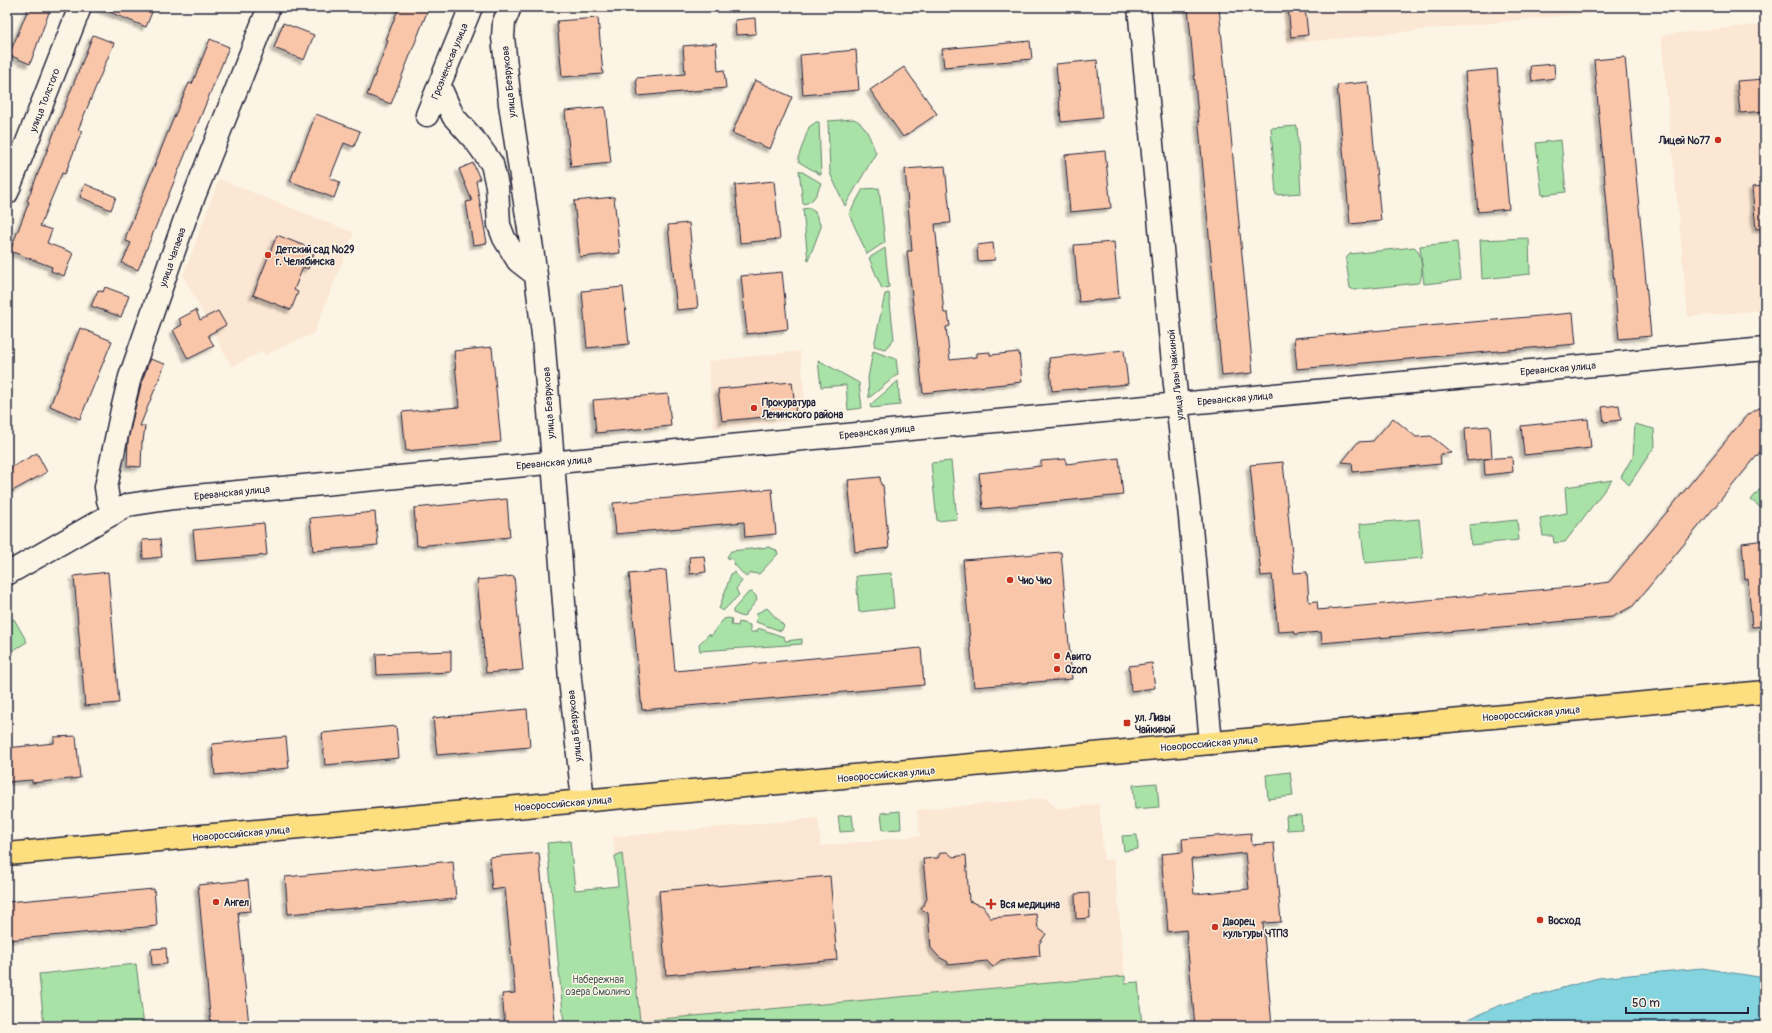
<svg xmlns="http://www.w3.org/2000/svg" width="1772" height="1033" font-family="Pangolin,sans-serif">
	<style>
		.built { fill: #fbe7d3 }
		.green { fill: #a9e2a6; stroke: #668270 }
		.water { fill: #84d4e0; stroke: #5d8d9e }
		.building { fill: #f9c6aa; stroke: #22223b; fill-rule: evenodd; filter: url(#shadow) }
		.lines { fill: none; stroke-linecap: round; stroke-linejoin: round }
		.minor-casing { stroke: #22223b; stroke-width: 25 }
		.major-casing { stroke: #22223b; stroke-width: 25 }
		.minor { stroke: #fcf5e5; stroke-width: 22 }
		.major { stroke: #fedf80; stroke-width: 22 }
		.poi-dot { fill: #c8321e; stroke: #fcf5e5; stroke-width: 1.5 }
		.labels { text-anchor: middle; stroke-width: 3; stroke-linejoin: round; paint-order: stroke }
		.street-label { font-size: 10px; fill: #22223b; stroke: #fcf5e5 }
		.poi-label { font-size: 10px; font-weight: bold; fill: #22223b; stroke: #fcf5e5; text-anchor: start }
		.park-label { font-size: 10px; fill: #4a5c5b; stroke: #fcf5e5 }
	</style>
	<defs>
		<filter id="shadow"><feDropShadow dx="-3.5" dy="3.5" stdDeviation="1" flood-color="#0004"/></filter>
	</defs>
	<rect width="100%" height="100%" fill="#fcf5e5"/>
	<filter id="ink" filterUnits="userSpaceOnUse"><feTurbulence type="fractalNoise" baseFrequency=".025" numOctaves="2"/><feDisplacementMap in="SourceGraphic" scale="8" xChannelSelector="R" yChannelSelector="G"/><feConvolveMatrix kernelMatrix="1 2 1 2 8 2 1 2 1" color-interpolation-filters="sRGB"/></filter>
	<g filter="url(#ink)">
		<path class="built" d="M1282 7H1629V9L1286 44Z
			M1765 24V310L1688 317 1661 35Z
			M219 179 354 233 314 333 265 355 262 351 232 367 183 276Z
			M800 351 807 419 714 429 708 361Z
			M1046 798 1057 809 1099 804 1104 860 1114 859 1125 976 640 1021 623 856H615L613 837 818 818 821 846 920 836 917 810Z"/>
		<path class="green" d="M853 119C866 122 871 142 876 153L845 206 830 173 828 121Z
			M816 122H819L821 175 799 162 798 158 809 127Z
			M1297 126 1301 193 1276 195 1271 128Z
			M1561 140 1566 192 1542 195 1536 143Z
			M799 170 821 183C817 193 815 202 803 204Z
			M879 188 885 242 867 254 849 214 863 189Z
			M809 208 815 212 821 227 808 261 803 209Z
			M1529 238 1530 274 1482 279 1480 240Z
			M1457 242 1461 280 1424 284 1420 246Z
			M1414 247C1422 251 1425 278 1418 283L1354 290 1350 288 1346 261 1347 257 1350 254Z
			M885 248 889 287 882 289 869 258Z
			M889 293 894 339 885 349 874 346 885 294Z
			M873 351 896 359 898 374 869 398 868 378Z
			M818 360 859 383 862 408 848 410 846 385 821 387Z
			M898 381 900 405 871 408 870 405Z
			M1635 424 1654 429 1655 446 1629 485 1621 477 1633 456Z
			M951 461 957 519 937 521 931 463Z
			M1612 480 1565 542 1554 543 1553 536H1543L1540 518 1567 513 1565 487Z
			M1765 483V507L1761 508 1751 500Z
			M1419 519 1423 558 1365 563 1360 524Z
			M1517 520 1519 540 1471 545 1469 525Z
			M769 547 776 550 778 554 759 574 751 573 746 577 734 564 735 563 730 557 729 559 727 557 731 551Z
			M734 572 742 581 736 589 739 595 723 611 719 609 731 574Z
			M891 573 894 608 859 612 856 576Z
			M752 592 756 596 757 600 745 615 743 617 733 613V610L748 593Z
			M767 608 784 626 781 631 756 622 757 613Z
			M728 618 732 619 731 625 738 626 739 622 750 625V632H757L758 628 784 637 785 641 802 639V644L700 651 699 644 709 634 711 636 716 630 715 629 724 619Z
			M14 619 27 642 7 654V623Z
			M1290 772 1293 796 1268 799 1266 775Z
			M1157 783 1159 807 1135 809 1133 785Z
			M900 811 901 829 883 830 881 813Z
			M852 815 854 831 840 832 838 816Z
			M1301 815 1302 829 1287 830 1286 816Z
			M1137 835 1138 849 1124 851 1122 836Z
			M570 841 575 890 618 886 615 856 622 853 640 1021 1125 976V983L1138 982 1142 1026H1053L1041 1024 1017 1026H547L564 1024 547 843Z
			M136 964 144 1026H44L39 974Z"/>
		<path class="water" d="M1702 968 1765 978V1026H1453L1498 1006 1598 978Z"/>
		<path class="building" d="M29 7H51L30 64 9 55Z
			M97 7H154L146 27Z
			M399 7H429L391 104 367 95 388 41 386 40Z
			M1188 7H1219L1253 373 1222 376Z
			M1288 7H1305L1308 35 1291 37Z
			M598 18 603 74 562 77 557 21Z
			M755 18 756 34 736 35 735 20Z
			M283 23 314 35 304 60 274 48Z
			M93 35 114 43 78 130 82 131 65 174 62 173 40 226 52 230 47 243 73 253 64 276 51 271 52 267 10 251 29 202 27 201Z
			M210 39 229 47 138 270 122 263 131 243 126 241V236L172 122 189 83 192 84Z
			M1030 41 1032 59 944 67 942 49Z
			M716 43 718 71 724 70 726 88 638 96 636 78 685 74 683 46Z
			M856 50 859 90 803 95 800 55Z
			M1625 57 1651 336 1619 339 1594 60Z
			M1097 60 1102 118 1061 122 1056 64Z
			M1554 64 1555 78 1532 81 1530 66Z
			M904 67 937 114 903 137 870 90Z
			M1497 69 1509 209 1478 212 1465 72Z
			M1765 79V111L1740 113 1737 81Z
			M755 80 792 97 770 149 732 133Z
			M1368 82 1381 221 1350 224 1337 85Z
			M605 107 611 163 571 167 565 111Z
			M316 114 360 131 354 147 344 143 330 178 340 182 334 198 290 181Z
			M1105 151 1111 208 1070 212 1065 155Z
			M473 163 480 179 476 181 487 243 473 245 466 202 472 201 459 169Z
			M945 166 951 223 935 224 944 313H948L950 326 946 327 950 360 977 357V353L990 352V355L1019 352 1022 382 923 393 907 251H912L905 169Z
			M774 181 780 239 740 243 735 185Z
			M85 184 116 197 111 210 80 197Z
			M1765 186V228L1756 229 1752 187Z
			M614 197 620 253 580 257 574 201Z
			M689 223 698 308 677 310 668 225Z
			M277 235 315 250 308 269 303 267 294 290 298 292 291 310 253 295Z
			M1114 242 1119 298 1079 302 1074 245Z
			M993 243 995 260 978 261 977 245Z
			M782 272 788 329 747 334 741 276Z
			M105 287 129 296 121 317 91 306 98 290 103 292Z
			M623 287 629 344 587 348 582 291Z
			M196 310 200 320 218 311 226 325 208 335 214 346 188 359 173 330 182 325 179 319Z
			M1573 313 1576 344 1297 369 1294 338Z
			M80 328 112 341 80 419 50 406Z
			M492 347 501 442 406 451 402 412 459 407 454 351Z
			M1124 350 1128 384 1052 391 1049 358Z
			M150 359 165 364 140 426H145L143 442H142L141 467 127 466 128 441 134 413 142 381Z
			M792 382 796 414 722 421 718 389Z
			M668 394 671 426 596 433 593 400Z
			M1619 405 1621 420 1604 422 1602 407Z
			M1765 405V446L1633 606 1612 617 1322 643 1321 632 1295 634 1294 631 1278 632 1272 575 1261 576 1250 465 1283 462 1294 573 1307 572 1309 602 1317 601 1318 610 1581 586 1609 582 1748 414Z
			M1393 418 1416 437 1431 436 1452 453 1440 454 1441 464 1353 472 1352 463 1342 462 1358 442 1373 441Z
			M1588 419 1591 448 1524 455 1521 426Z
			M1490 426 1492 458 1467 461 1465 428Z
			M37 453 47 472 7 494V470Z
			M1512 457 1513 472 1485 475 1484 459Z
			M1119 458 1123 495 983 509 979 473 1041 466V461L1066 459V464Z
			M880 477 881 485H883L889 548 855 552 848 480Z
			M772 489 776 534 745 537 744 522 616 534 613 503Z
			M507 499 510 537 417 546 414 508Z
			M375 512 378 545 313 551 310 518Z
			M264 523 267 555 196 561 193 530Z
			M160 539 162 557 143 559 142 540Z
			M1765 540V626L1752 627 1748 579H1745L1742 543Z
			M1061 552 1072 679 974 687 963 560Z
			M704 556 706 572 690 574 689 557Z
			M666 570 675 671 921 648 924 685 642 710 629 574Z
			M108 572 119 703 85 706 74 576Z
			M514 576 523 670 486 673 477 580Z
			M451 651V672L377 675 376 654Z
			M1152 663 1155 688 1131 691 1129 666Z
			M527 709 530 747 437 755 433 718Z
			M396 726 399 758 325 765 322 733Z
			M76 736 80 778 32 783V780L7 782V748L54 743V737Z
			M286 737 289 768 215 775 212 744Z
			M1251 833 1252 845 1274 843 1281 922 1263 923 1272 1026H1195L1186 930 1168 932 1161 854 1183 852 1182 839ZM1245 853 1249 889 1194 894 1191 859Z
			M943 852H947L953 857 966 855 969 901 983 906 990 918 1036 914 1038 928 1046 934 1039 944 1040 956 1001 960 993 967 987 961 948 965V962L939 957 931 948 928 913 921 909 927 899 923 859 938 858 940 853Z
			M539 853 555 1021 505 1026 502 994 515 993 505 888 492 890 489 857Z
			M453 861 456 899 288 914 285 877Z
			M830 876 837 960 666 975 659 891Z
			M248 880 251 911 238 912 249 1026H211L198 885Z
			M154 889 157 926 7 940V902Z
			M1089 893 1090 918 1076 919 1075 894Z
			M166 948 167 964 152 965 151 949Z"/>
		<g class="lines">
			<g class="minor-casing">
				<path id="minor" d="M510 7 504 22 503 37 510 104 536 275 543 335 570 679 583 801
					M1139 7 1175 385 1190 517 1211 743
					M439 85 453 116 477 143 492 164 497 186 499 225 504 238 518 261 536 275
					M427 115 471 7
					M7 193 80 7
					M113 514 108 500 106 487 122 410 130 377 185 219 269 7
					M7 574 128 505 174 498 1765 349"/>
			</g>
			<g class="major-casing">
				<path id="major" d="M7 854 1765 692"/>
			</g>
			<use href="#minor" class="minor"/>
			<use href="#major" class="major"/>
		</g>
	</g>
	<g class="poi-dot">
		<circle cx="1718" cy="140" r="4"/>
		<circle cx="268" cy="255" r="4"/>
		<circle cx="754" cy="408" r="4"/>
		<circle cx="1010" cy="580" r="4"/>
		<circle cx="1057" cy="656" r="4"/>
		<circle cx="1057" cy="669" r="4"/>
		<rect x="1123" y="719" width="8" height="8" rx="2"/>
		<circle cx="216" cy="902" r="4"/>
		<path d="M989 898h4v4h4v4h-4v4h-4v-4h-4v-4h4z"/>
		<circle cx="1540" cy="920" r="4"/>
		<circle cx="1215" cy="927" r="4"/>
	</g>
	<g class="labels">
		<g class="street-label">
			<text transform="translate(449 61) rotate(-68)" y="4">Грозненская улица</text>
			<text transform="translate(508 82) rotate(-96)" y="4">улица Безрукова</text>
			<text transform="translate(44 100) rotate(-69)" y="4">улица Толстого</text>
			<text transform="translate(172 257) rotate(-71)" y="4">улица Чапаева</text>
			<text transform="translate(1558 368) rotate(-5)" y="4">Ереванская улица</text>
			<text transform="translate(1175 375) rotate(-96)" y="4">улица Лизы Чайкиной</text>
			<text transform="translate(1235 398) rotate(-5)" y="4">Ереванская улица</text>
			<text transform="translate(548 403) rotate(-94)" y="4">улица Безрукова</text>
			<text transform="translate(877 431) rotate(-6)" y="4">Ереванская улица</text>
			<text transform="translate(554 462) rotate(-5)" y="4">Ереванская улица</text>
			<text transform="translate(232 492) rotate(-6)" y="4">Ереванская улица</text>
			<text transform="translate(1531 713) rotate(-5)" y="4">Новороссийская улица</text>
			<text transform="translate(574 726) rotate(-96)" y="4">улица Безрукова</text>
			<text transform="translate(1209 743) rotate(-5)" y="4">Новороссийская улица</text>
			<text transform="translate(886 774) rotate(-5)" y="4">Новороссийская улица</text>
			<text transform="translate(563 803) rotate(-5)" y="4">Новороссийская улица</text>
			<text transform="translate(241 833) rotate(-5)" y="4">Новороссийская улица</text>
		</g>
		<g class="poi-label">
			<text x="1710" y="144" text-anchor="end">Лицей №77</text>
			<text x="276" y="253">Детский сад №29<tspan x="276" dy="12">г. Челябинска</tspan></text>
			<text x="762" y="406">Прокуратура<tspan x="762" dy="12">Ленинского района</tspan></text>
			<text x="1018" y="584">Чио Чио</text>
			<text x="1065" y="660">Авито</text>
			<text x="1065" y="673">Ozon</text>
			<text x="1135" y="721">ул. Лизы<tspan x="1135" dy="12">Чайкиной</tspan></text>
			<text x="224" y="906">Ангел</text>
			<text x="1000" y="908">Вся медицина</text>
			<text x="1548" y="924">Восход</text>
			<text x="1223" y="925">Дворец<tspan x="1223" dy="12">культуры ЧТПЗ</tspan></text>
		</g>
		<g class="park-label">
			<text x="598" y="983">Набережная<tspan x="598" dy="12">озера Смолино</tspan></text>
		</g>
	</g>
	<rect width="1772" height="1033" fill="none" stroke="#fcf5e5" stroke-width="24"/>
	<rect x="12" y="12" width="1748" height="1009" fill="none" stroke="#22223b" stroke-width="1.5" filter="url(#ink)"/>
	<path d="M1626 1007v6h122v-6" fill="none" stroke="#22223b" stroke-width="2"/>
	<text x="1632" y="1007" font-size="12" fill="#22223b" stroke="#fcf5e5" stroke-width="3" paint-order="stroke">50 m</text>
</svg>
